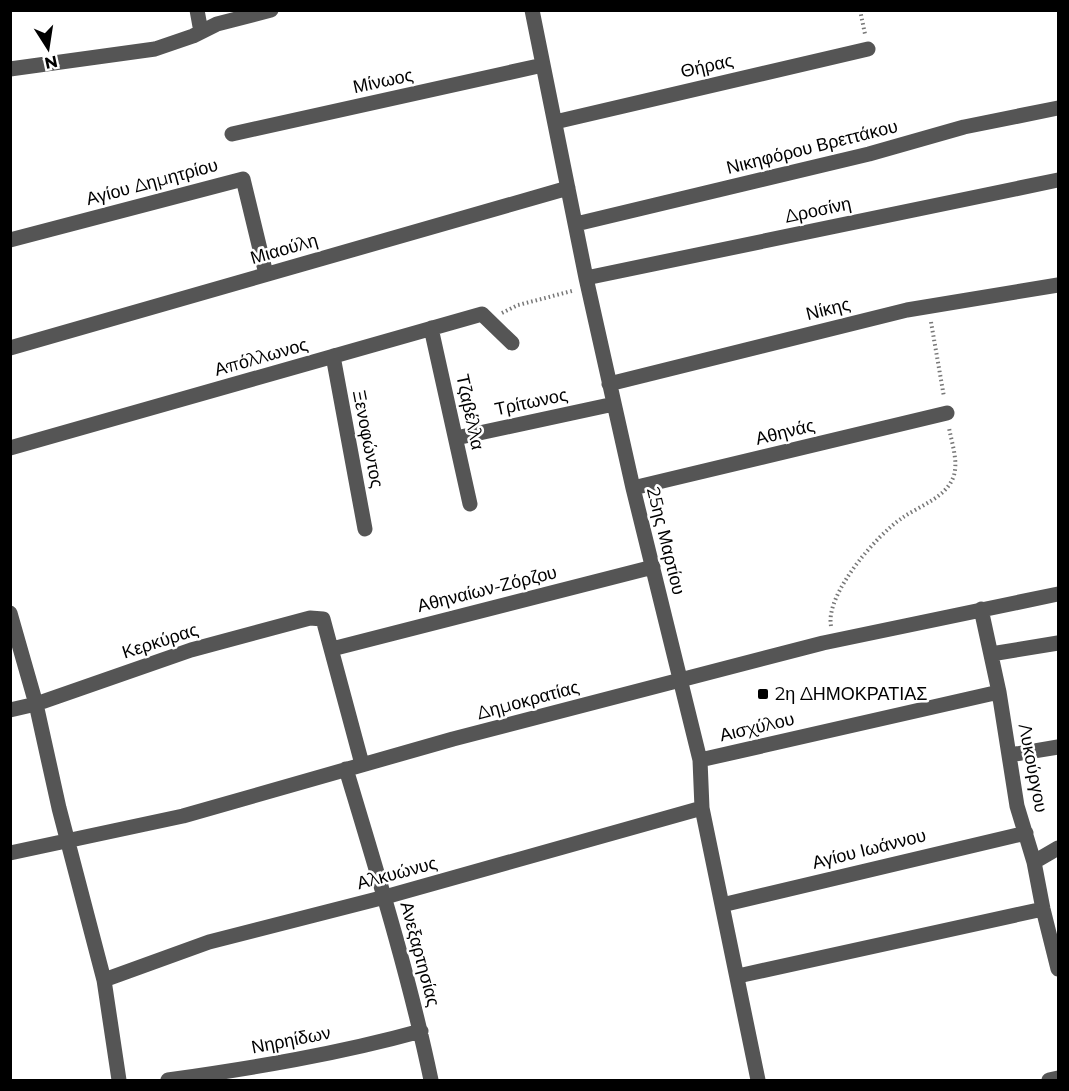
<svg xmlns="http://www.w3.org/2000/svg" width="1069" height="1091" font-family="Montserrat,sans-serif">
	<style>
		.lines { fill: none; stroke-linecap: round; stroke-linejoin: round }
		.path { stroke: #777; stroke-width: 4; stroke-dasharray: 1.5 3; stroke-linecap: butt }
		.minor { stroke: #555; stroke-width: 15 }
		.poi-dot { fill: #000; stroke: #fff; stroke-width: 2 }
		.labels { text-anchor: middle; stroke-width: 5; stroke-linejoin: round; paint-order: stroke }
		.street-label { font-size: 18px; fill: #000; stroke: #fff }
		.poi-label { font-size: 18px; fill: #000; stroke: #fff; text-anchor: start }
	</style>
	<rect width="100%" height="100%" fill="#fff"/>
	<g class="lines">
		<path class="path" d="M860 10 865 34
			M502 313 518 305 572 291
			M931 322 944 397
			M831 626C825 594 877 535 902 518 919 506 945 498 953 478 959 463 952 444 949 428"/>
		<path class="minor" d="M197 10 201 32
			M532 10 586 278 633 488 700 760 702 808 758 1080
			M10 69 155 49 193 36 217 24 271 10
			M555 122 868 49
			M232 134 543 65
			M576 224 869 154 964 127 1058 108
			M10 240 243 179 266 274
			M586 278 1058 180
			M431 328 470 504
			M10 348 568 188
			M333 356 365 529
			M609 384 907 310 1058 285
			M456 438 614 404
			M10 448 482 314 512 343
			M633 488 947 413
			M981 609 999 692 1017 806 1034 862 1043 909 1058 969
			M10 613 36 704 59 808 104 980 119 1080
			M332 649 653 567
			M991 654 1058 643
			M10 710 36 704 191 650 310 618 323 619 362 764
			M1010 755 1058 747
			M700 760 999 692
			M346 769C377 872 409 975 431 1080
			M10 853 183 816 453 739 823 643 1058 594
			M1034 862 1058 848
			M722 905 1026 833
			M738 976 1043 909
			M104 980 209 942 385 897 702 808
			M168 1080C253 1068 338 1054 421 1031
			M1049 1080 1058 1078"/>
	</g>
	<rect class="poi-dot" x="757" y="688" width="12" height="12" rx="3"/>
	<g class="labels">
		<g class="street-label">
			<text transform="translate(707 66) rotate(-13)" y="6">Θήρας</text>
			<text transform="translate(383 81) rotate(-12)" y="6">Μίνωος</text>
			<text transform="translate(812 147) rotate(-14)" y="6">Νικηφόρου Βρεττάκου</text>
			<text transform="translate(152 182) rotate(-15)" y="6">Αγίου Δημητρίου</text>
			<text transform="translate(818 210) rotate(-12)" y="6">Δροσίνη</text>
			<text transform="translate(284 249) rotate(-16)" y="6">Μιαούλη</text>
			<text transform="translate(828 309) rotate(-14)" y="6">Νίκης</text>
			<text transform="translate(261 357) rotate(-16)" y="6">Απόλλωνος</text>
			<text transform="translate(531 402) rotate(-12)" y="6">Τρίτωνος</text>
			<text transform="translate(470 412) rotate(78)" y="6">Τζαβέλλα</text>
			<text transform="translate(785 432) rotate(-14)" y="6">Αθηνάς</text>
			<text transform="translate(368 439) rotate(79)" y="6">Ξενοφώντος</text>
			<text transform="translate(666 541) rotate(76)" y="6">25ης Μαρτίου</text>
			<text transform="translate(487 589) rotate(-14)" y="6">Αθηναίων-Ζόρζου</text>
			<text transform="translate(160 641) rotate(-18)" y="6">Κερκύρας</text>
			<text transform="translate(528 700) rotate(-15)" y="6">Δημοκρατίας</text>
			<text transform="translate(757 727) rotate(-13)" y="6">Αισχύλου</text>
			<text transform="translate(1033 768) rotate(79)" y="6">Λυκούργου</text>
			<text transform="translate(869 849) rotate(-14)" y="6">Αγίου Ιωάννου</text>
			<text transform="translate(397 873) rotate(-15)" y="6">Αλκυώνυς</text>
			<text transform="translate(420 954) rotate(75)" y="6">Ανεξαρτησίας</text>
			<text transform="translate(291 1040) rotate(-11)" y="6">Νηρηίδων</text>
		</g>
		<g class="poi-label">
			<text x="775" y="700">2η ΔΗΜΟΚΡΑΤΙΑΣ</text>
		</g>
	</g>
	<rect width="1069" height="1091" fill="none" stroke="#000000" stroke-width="24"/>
	<g transform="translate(48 48) rotate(168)" stroke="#ffffff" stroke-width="4.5" paint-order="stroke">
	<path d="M0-4.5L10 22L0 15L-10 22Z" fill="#000000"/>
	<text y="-9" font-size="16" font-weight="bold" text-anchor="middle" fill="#000000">N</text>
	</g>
</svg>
